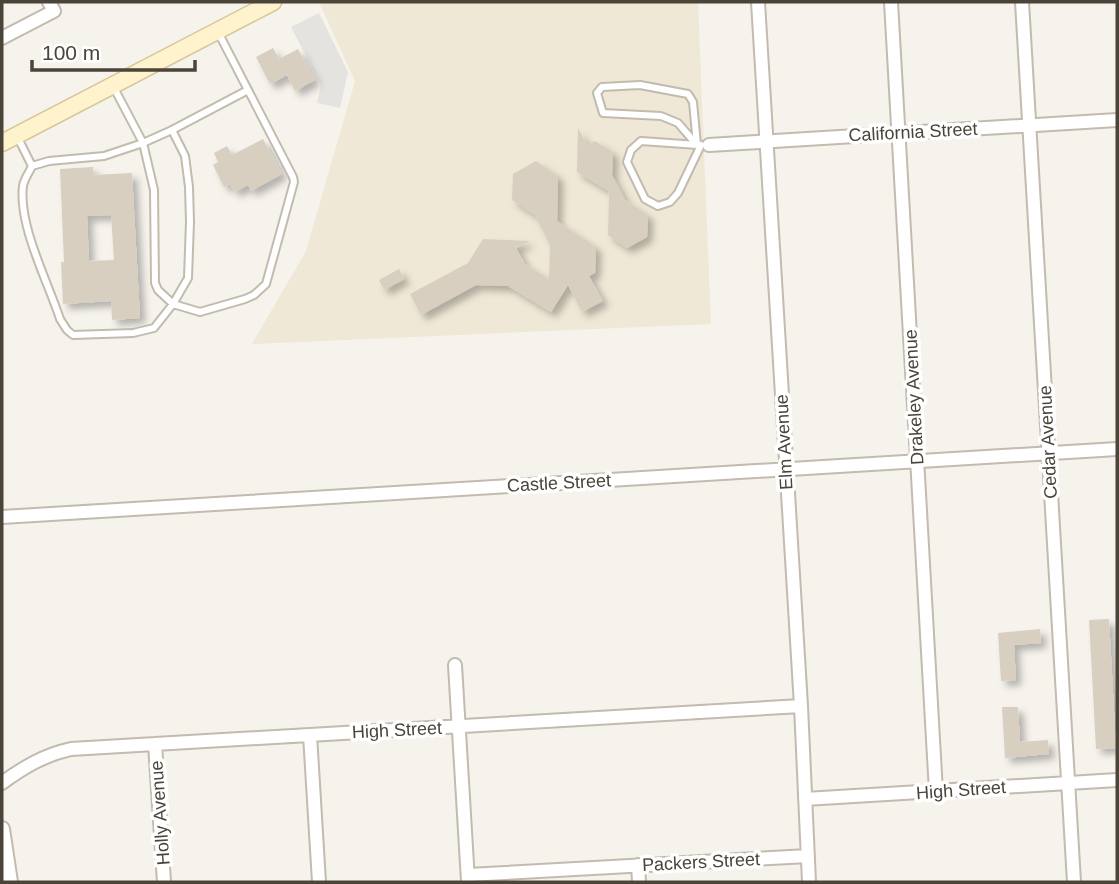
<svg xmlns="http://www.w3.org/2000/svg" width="1119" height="884" font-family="Arial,sans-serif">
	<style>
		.education { fill: #efe8d6 }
		.parking { fill: #e5e3e0 }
		.building { fill: #d8cfc1; fill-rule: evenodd; filter: url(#shadow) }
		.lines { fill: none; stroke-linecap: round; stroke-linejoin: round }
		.service-casing { stroke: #c2bbae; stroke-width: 10 }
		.minor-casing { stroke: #c2bbae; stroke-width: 16 }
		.tertiary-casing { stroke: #c2bbae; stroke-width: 18 }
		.secondary-casing { stroke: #d6c79b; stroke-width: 19 }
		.service { stroke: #fff; stroke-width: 6 }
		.minor { stroke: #fff; stroke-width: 12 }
		.tertiary { stroke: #fff; stroke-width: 14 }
		.secondary { stroke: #fff3cd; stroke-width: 16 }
		.labels { text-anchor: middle; stroke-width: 7; stroke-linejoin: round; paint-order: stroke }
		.street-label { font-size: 18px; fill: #4b4439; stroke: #fff }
	</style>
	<defs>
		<filter id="shadow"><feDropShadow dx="5.5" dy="5.5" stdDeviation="3.5" flood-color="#0004"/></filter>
	</defs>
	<rect width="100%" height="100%" fill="#f6f3ec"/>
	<path class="education" d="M319 2H698L711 324 252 344 306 251 355 81Z"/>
	<path class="parking" d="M319 13 348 72 340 108 317 103 321 85 291 27Z"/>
	<path class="building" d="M273 48 279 59 298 49 315 80 295 91 287 75 270 84 256 57Z
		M578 128 587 145 595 141 613 152 612 175 625 200 648 215 647 237 627 248 608 235 609 191 577 172Z
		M263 139 282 174 251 191 248 185 235 192 230 184 224 187 213 165 218 162 214 153 227 146 232 155Z
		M536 161 558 176 557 221 596 247 595 273 589 276 603 301 582 312 568 285 551 312 508 286 476 285 421 315 410 294 468 263 483 239 530 241 516 248 525 264 549 279 550 245 535 215 512 200 513 174Z
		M93 167V175L132 173 140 318 112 320 111 301 63 304 61 262H64L60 169ZM111 215 114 260 89 261 87 216Z
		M399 269 404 279 384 290 379 280Z
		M1109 619 1116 748 1096 749 1089 620Z
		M1040 629 1041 643 1014 645 1016 680 1001 681 998 633Z
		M1002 707H1018L1020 742 1048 740 1049 754 1005 758Z"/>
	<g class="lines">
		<g class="service-casing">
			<path id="service" d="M640 85 688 94 693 102 697 145 678 123 661 116 603 113 597 93 602 87Z
				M113 86 143 143 172 130
				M17 136 32 166C29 173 24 179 23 186 18 225 48 282 60 319L67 330 73 335 133 333 154 328 173 304 200 312 245 299 254 295 266 284 294 182 293 177 218 32
				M698 145 641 141 631 150 627 162 645 199 658 206 670 202 678 193 701 145
				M32 166 49 161 104 156 143 143 154 190 155 283 158 290 173 304 188 278 190 222 189 187 185 156 172 130 248 90"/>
		</g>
		<g class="minor-casing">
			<path id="minor" d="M758 2 801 706 809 882
				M891 2 936 792
				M1022 2 1074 882
				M2 38 54 11 49 2
				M709 145 1117 120
				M2 517 1117 449
				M455 665 468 881
				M310 735 319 882
				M155 744 164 882
				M2 783C24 767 44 755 71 749L801 706
				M805 799 1117 780
				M638 865 639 882
				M468 875 808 856"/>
		</g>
		<g class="tertiary-casing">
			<path id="tertiary" d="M2 829 10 882"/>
		</g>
		<g class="secondary-casing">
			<path id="secondary" d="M2 143 273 2"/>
		</g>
		<use href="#service" class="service"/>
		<use href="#minor" class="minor"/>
		<use href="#tertiary" class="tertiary"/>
		<use href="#secondary" class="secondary"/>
	</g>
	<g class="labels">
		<g class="street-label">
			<text transform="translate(913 132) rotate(-3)" y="6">California Street</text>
			<text transform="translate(914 397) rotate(-93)" y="6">Drakeley Avenue</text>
			<text transform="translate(784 442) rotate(-93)" y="6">Elm Avenue</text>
			<text transform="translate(1048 442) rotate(-93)" y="6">Cedar Avenue</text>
			<text transform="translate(559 483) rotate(-3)" y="6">Castle Street</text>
			<text transform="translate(397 730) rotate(-3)" y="6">High Street</text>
			<text transform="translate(961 790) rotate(-4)" y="6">High Street</text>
			<text transform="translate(160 813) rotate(-94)" y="6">Holly Avenue</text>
			<text transform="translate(701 862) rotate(-3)" y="6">Packers Street</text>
		</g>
	</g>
	<rect width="1119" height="884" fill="none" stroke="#4b4439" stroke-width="7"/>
	<path d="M32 60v10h163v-10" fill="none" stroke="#4b4439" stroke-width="3.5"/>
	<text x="42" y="60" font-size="21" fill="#4b4439" stroke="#ffffff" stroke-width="5" paint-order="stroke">100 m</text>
</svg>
